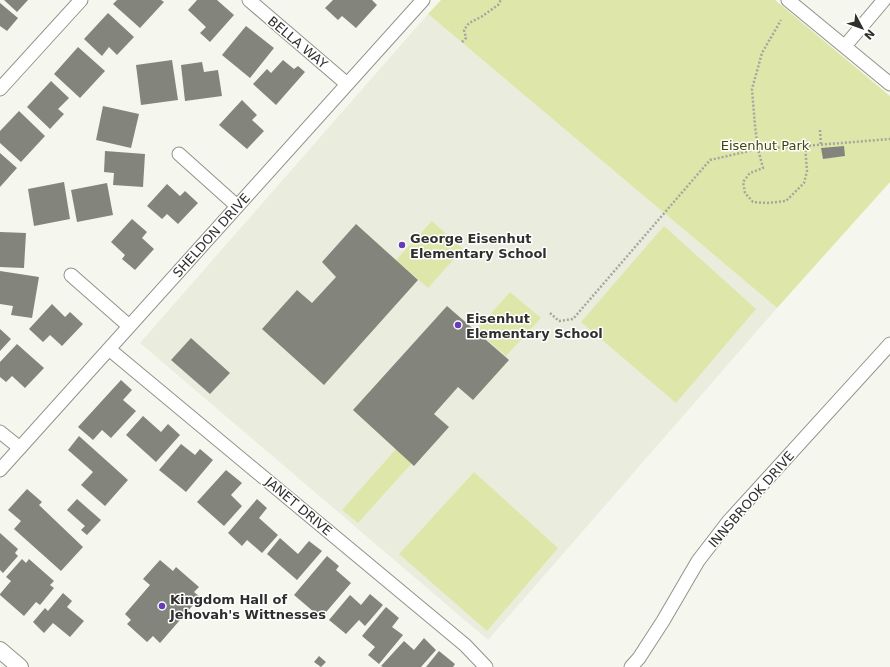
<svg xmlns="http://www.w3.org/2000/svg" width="890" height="667" font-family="'DejaVu Sans',sans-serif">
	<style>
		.built { fill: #eaeddd }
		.green { fill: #dee7a9 }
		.building { fill: #83857d }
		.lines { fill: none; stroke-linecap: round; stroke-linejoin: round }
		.minor-casing { stroke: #91938b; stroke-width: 15 }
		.tertiary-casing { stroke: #91938b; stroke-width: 18 }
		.path { stroke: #a5a6a0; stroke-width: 2.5; stroke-dasharray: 2 2; stroke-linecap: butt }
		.minor { stroke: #fff; stroke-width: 13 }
		.tertiary { stroke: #fff; stroke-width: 16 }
		.poi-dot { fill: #673db5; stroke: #fff; stroke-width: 1.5 }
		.labels { text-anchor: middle; stroke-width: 3; stroke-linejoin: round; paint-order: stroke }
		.street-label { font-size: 13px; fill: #2f2f2c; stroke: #fff }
		.park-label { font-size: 13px; fill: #424707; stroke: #fff }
		.poi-label { font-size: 13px; font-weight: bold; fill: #2f2f2c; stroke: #fff; text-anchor: start }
	</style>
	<rect width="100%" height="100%" fill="#f5f7ee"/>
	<path class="built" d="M428 14 777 308 488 640 140 343Z"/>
	<path class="green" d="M441 0H775L890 96V182L777 308 428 14Z
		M432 221 463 249 428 288 396 260Z
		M664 226 756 309 676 403 581 322Z
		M510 292 541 318 506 356 476 330Z
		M396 449 412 463 358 523 342 510Z
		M474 472 558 548 487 631 399 554Z"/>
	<path class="building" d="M4 0H28L17 12Z
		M117 0H161L164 2 140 28 113 4Z
		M197 0H217L234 15 210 42 200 33 206 27 188 10Z
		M333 0H372L377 5 356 28 342 16 338 20 325 8Z
		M0 3 18 18 7 31 0 26Z
		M108 13 134 37 117 55 109 47 102 56 84 39Z
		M246 26 274 48 250 78 222 55Z
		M78 47 105 71 80 98 54 74Z
		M172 60 178 100 141 105 136 65Z
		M283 60 294 69 298 66 305 72 276 105 253 84 267 69 271 73Z
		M202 62 204 72 218 70 222 96 185 101 181 65Z
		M51 81 69 98 58 109 64 114 50 129 27 107Z
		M242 100 257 115 252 120 264 131 247 149 219 125Z
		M103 106 139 114 131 148 96 140Z
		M19 111 45 136 21 162 0 143V131Z
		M844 146 845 156 823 159 821 148Z
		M105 151 145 154 143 187 113 185 114 173 104 172Z
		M0 153 17 168 0 187Z
		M64 182 70 219 34 226 28 189Z
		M107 183 113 215 77 222 71 190Z
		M167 184 180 196 185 191 198 203 178 224 167 214 162 219 147 206Z
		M132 219 147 232 142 238 154 249 135 270 122 259 125 255 111 242Z
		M356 224 418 280 324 385 262 329 297 290 312 303 336 277 322 262Z
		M0 232 26 233 24 268 0 267Z
		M0 271 39 277 32 318 11 315 13 306 0 304Z
		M52 304 65 317 70 312 83 324 62 346 50 335 43 342 29 329Z
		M447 306 509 360 473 400 458 387 434 414 449 427 414 466 353 410Z
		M0 329 11 339 0 351Z
		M191 338 230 373 210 394 171 360Z
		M17 344 44 368 25 388 12 376 6 382 0 377V362Z
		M121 380 132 390 123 400 136 411 111 438 102 430 93 440 78 427Z
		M143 416 161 432 168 424 180 435 156 462 126 435Z
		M79 436 128 480 105 506 81 485 93 472 68 450Z
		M181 444 195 455 200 449 213 460 186 492 159 470Z
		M226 470 242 483 231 495 242 506 224 526 197 502Z
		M27 489 42 502 39 505 83 547 61 571 14 529 21 521 8 510Z
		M77 499 101 520 87 535 81 530 85 526 67 510Z
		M257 499 267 508 259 518 278 535 262 553 247 540 242 546 228 533Z
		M0 533 18 549 15 553 18 556 3 573 0 570Z
		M280 538 298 554 309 541 322 551 297 580 267 554Z
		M327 556 339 566 336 570 351 583 321 618 294 595Z
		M22 559 26 563 29 559 54 581 50 585 54 588 40 605 36 602 24 616 0 595V594L11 581 6 577Z
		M160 560 173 571 176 567 199 587 194 592 200 597 160 643 153 636 147 642 127 624 131 620 125 614 150 585 143 579Z
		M63 593 72 601 67 607 84 621 70 637 53 623 44 633 33 622 45 608 48 611Z
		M370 594 383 605 365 626 359 620 346 634 329 620 350 595 361 605Z
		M386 607 399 618 392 627 403 635 379 664 368 655 375 647 362 636Z
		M424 638 436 650 421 667H383L381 666 404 641 414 650Z
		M439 651 455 664 453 667H426Z
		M319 656 326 662 321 667 314 662Z"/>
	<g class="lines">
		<g class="minor-casing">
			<path id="minor" d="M249 0 347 84
				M788 0 890 84
				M845 46 884 0
				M0 89 81 0
				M179 154 237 206
				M71 275 129 326
				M109 349 465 645 486 667
				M0 432 20 448
				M0 470 423 0
				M631 667 639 658 663 621 698 561 728 522 890 344"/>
		</g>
		<g class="tertiary-casing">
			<path id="tertiary" d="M0 650 20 667"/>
		</g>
		<path class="path" d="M462 42 466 38 464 30 469 23 481 17 498 5 501 0
			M820 130 821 145
			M805 146 807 171 804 183 786 201 767 203 753 202 745 193 743 182 750 173 763 168 758 149Z
			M805 146 890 139
			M550 313 559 321 573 319 710 160 758 149 755 126 752 89 762 53 781 20"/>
		<use href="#minor" class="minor"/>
		<use href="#tertiary" class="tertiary"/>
	</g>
	<g class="poi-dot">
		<circle cx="402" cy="245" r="4"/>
		<circle cx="458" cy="325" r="4"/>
		<circle cx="162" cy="606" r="4"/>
	</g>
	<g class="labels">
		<g class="street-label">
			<text transform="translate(298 42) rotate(40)" y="5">BELLA WAY</text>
			<text transform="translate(211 235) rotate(-48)" y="5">SHELDON DRIVE</text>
			<text transform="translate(751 499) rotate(-49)" y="5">INNSBROOK DRIVE</text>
			<text transform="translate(299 506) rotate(40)" y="5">JANET DRIVE</text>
		</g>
		<g class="park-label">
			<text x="765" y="150">Eisenhut Park</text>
		</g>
		<g class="poi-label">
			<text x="410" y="243">George Eisenhut<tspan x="410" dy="15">Elementary School</tspan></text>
			<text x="466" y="323">Eisenhut<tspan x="466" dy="15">Elementary School</tspan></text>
			<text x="170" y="604">Kingdom Hall of<tspan x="170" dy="15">Jehovah's Wittnesses</tspan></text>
		</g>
	</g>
	<g transform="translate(862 28) rotate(131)" stroke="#ffffff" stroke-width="3" paint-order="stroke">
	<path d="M0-3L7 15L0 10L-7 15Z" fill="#2f2f2c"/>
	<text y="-6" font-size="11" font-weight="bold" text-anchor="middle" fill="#2f2f2c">N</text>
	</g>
</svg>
